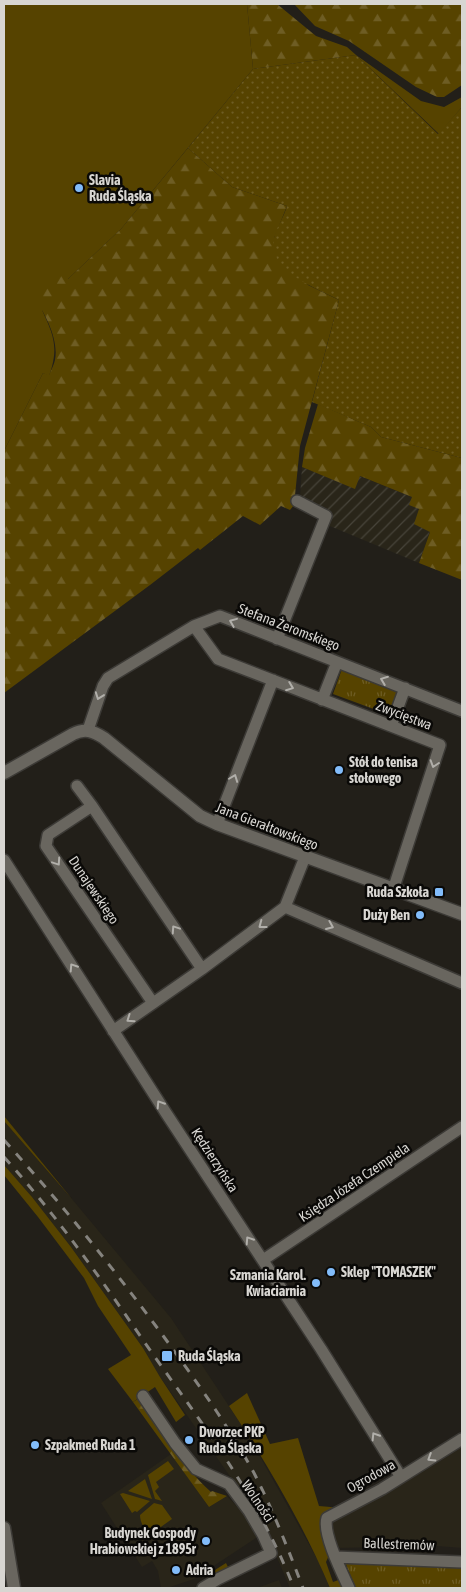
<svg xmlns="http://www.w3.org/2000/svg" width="466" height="1592" font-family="'Asap Condensed',sans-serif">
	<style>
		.built { fill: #292519 }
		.industrial { fill: url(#industrial-furrows) }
		.grass { fill: #564300 }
		.forest { fill: url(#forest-firs) }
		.park { fill: url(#park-tufts) }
		.garden { fill: url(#garden-dots) }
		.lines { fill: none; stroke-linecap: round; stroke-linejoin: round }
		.street-casing { stroke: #3c3a36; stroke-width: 14 }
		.secondary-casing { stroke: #3c3a36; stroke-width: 15 }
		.street { stroke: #69665f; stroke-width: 11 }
		.secondary { stroke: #69665f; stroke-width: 12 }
		.rail { stroke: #85837e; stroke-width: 3; stroke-dasharray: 9 9; stroke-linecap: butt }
		.oneway { stroke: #b1afaa }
		.poi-dot { fill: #82bcfa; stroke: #0a0907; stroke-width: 2 }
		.labels { text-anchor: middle; stroke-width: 5; stroke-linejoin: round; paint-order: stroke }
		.poi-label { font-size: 14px; font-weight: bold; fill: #d8d6d2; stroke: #0a0907; text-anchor: start }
		.street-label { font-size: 14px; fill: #d8d6d2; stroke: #0a0907 }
	</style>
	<defs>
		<pattern id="industrial-furrows" width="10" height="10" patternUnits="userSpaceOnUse" patternTransform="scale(1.25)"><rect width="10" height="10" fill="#292519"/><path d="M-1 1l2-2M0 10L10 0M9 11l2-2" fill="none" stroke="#47443a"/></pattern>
		<pattern id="forest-firs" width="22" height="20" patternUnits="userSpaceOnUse" patternTransform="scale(1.25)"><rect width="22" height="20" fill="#564300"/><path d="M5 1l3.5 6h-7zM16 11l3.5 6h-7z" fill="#6e5d24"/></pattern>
		<pattern id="park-tufts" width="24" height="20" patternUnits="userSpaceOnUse" patternTransform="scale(1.25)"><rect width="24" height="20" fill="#564300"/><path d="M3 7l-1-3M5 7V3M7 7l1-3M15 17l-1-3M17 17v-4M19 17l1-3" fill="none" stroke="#6e5d24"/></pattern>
		<pattern id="garden-dots" width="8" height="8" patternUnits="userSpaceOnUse" patternTransform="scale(1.25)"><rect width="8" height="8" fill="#564300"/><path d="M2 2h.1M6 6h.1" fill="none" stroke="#6e5d24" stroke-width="1.8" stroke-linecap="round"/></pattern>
	</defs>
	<rect width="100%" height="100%" fill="#221f19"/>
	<path class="built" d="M4 1121 72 1199 171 1318 248 1435 320 1564 330 1588H290L270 1541 241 1492 160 1377 143 1348 71 1247 32 1197 4 1165Z
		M462 1447V1548L437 1546 335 1548 332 1519 362 1505 426 1470Z
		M171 1454 209 1507 227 1496 245 1515 256 1533V1538L194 1579 167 1588H161L158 1571 152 1561 142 1567 101 1503Z
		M279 1580 282 1588H257Z"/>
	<path class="industrial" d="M302 467 354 488 359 476 412 497 430 531 419 563 325 524 300 499Z"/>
	<path class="grass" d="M4 4H247L253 69 121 229 68 279 42 310C54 336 59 348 49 376L43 373 4 451Z
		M356 55 421 101 444 107 462 97V107L439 134Z
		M4 1116 72 1199 4 1121Z
		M4 1165 32 1197 71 1247 143 1348 160 1377 185 1415 176 1422 155 1387 133 1402 108 1369 131 1355 98 1306 84 1278 38 1217 4 1175Z
		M247 1393 270 1444 298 1438 319 1506 342 1508 325 1516 331 1551 326 1562 333 1582 341 1579 345 1588H330C304 1526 266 1462 229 1406Z
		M168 1461 174 1469 156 1482 159 1487 155 1491 162 1501 155 1499 148 1475Z
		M145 1479 152 1499 128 1491Z
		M123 1493 150 1501 137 1512 135 1511 132 1513 120 1494Z
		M154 1503 162 1505 172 1519 151 1534C144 1530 140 1522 140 1515Z
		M226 1563 229 1569 207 1579V1575Z"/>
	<path class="forest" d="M247 4H277L316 36 347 47 356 55 253 69Z
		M294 4H462V85L444 97H437L416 87 349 41 315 26Z
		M188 148 232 187 287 206 274 238 308 285 339 300 300 446 294 505 290 510 281 506 260 525 243 516 200 550 198 548 150 585 4 693V451L43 373 49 375C51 370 54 365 55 360 59 339 45 314 34 297L58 274 68 279 121 229Z
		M318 404 371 427 381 437 462 458V580L419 563 430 532 414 524 419 509 409 505 412 497 360 476 355 489 302 467 305 448Z
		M141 1397C162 1431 181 1465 211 1492L212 1491 227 1496 209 1507 133 1402Z"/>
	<path class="park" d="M342 669 398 690 390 715 333 694Z
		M344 1560 462 1564V1588H356Z"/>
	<path class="garden" d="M356 55 438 134 462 107V458L381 437 371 427 312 402 339 300C316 288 267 271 274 238 276 228 284 217 287 206L232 187 188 148 253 69Z"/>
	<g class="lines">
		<g class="street-casing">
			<path id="street" d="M194 626 218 659 440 745 394 887
				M277 639 326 516 297 501
				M322 700 337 662
				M391 726 405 688
				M88 730 103 686 108 678 194 626 220 616 462 711
				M77 786 92 806 202 969
				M92 806 48 835 46 846 153 1003
				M217 824 273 680
				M4 860 166 1113 321 1349 401 1477
				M285 907 462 983
				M113 1031 202 969 285 907 305 857
				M263 1260 462 1127
				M143 1396 175 1443 196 1469 229 1484 249 1511 263 1535 271 1553 218 1579 203 1588
				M335 1557 462 1562
				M349 1588C342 1573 322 1533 327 1518L382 1489 462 1439"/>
		</g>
		<g class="secondary-casing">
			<path id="secondary" d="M4 773 73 734C85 728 93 731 104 738L200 816 217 824 462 914
				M4 1528 14 1588"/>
		</g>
		<use href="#street" class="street"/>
		<use href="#secondary" class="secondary"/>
		<path class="rail" d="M4 1140C61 1203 114 1269 164 1337 196 1381 228 1425 254 1473 273 1510 288 1549 303 1588
			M4 1157C59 1218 105 1285 152 1353 207 1430 259 1499 294 1588"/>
	</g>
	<defs><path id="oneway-chevron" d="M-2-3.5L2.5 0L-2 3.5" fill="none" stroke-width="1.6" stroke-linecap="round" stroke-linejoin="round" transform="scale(1.25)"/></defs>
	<g class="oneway">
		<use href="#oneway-chevron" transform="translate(233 622) rotate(-158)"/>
		<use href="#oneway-chevron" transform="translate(384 680) rotate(-159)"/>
		<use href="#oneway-chevron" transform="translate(290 687) rotate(21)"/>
		<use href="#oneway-chevron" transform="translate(99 696) rotate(110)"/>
		<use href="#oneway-chevron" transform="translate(434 764) rotate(108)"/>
		<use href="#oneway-chevron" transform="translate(234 778) rotate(-69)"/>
		<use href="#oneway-chevron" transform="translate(57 862) rotate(56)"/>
		<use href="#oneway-chevron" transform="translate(262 925) rotate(143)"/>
		<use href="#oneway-chevron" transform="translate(330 926) rotate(23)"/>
		<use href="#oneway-chevron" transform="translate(175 929) rotate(-124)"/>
		<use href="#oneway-chevron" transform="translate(73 967) rotate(-123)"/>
		<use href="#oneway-chevron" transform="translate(130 1019) rotate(145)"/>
		<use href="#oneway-chevron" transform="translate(160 1104) rotate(-123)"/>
		<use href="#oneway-chevron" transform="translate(249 1240) rotate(-123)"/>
		<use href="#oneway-chevron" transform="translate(375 1436) rotate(-122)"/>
		<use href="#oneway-chevron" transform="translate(431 1458) rotate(148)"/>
	</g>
	<g class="poi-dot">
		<circle cx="79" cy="188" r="5"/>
		<circle cx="339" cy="770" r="5"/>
		<rect x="434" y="887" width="10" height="10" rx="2.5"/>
		<circle cx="420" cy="915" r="5"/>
		<circle cx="331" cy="1272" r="5"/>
		<circle cx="316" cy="1283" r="5"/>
		<rect x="161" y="1350" width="12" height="12" rx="2.5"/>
		<circle cx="189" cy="1440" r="5"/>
		<circle cx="35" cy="1445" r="5"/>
		<circle cx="206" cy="1541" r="5"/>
		<circle cx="176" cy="1570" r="5"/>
	</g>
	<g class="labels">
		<g class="poi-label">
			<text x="89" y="185">Slavia<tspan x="89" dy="16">Ruda Śląska</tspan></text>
			<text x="349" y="767">Stół do tenisa<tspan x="349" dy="16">stołowego</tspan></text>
			<text x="429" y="897" text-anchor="end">Ruda Szkoła</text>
			<text x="410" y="920" text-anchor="end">Duży Ben</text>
			<text x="341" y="1277">Sklep "TOMASZEK"</text>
			<text x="306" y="1280" text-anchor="end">Szmania Karol.<tspan x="306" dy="16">Kwiaciarnia</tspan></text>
			<text x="178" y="1361">Ruda Śląska</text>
			<text x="199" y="1437">Dworzec PKP<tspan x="199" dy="16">Ruda Śląska</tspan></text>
			<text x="45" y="1450">Szpakmed Ruda 1</text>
			<text x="196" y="1538" text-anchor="end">Budynek Gospody<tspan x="196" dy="16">Hrabiowskiej z 1895r</tspan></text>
			<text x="186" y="1575">Adria</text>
		</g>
		<g class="street-label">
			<text transform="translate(289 627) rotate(21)" y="5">Stefana Żeromskiego</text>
			<text transform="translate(404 715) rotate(21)" y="5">Zwycięstwa</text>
			<text transform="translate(267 826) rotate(21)" y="5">Jana Gierałtowskiego</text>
			<text transform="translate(94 890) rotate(56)" y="5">Dunajewskiego</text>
			<text transform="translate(215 1160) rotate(57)" y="5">Kędzierzyńska</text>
			<text transform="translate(354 1182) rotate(-34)" y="5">Księdza Józefa Czempiela</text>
			<text transform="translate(371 1476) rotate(-29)" y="5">Ogrodowa</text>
			<text transform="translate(258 1501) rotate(56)" y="5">Wolności</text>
			<text transform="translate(399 1544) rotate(2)" y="5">Ballestremów</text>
		</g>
	</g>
	<rect width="466" height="1592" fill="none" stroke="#d8d6d2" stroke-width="10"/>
</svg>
